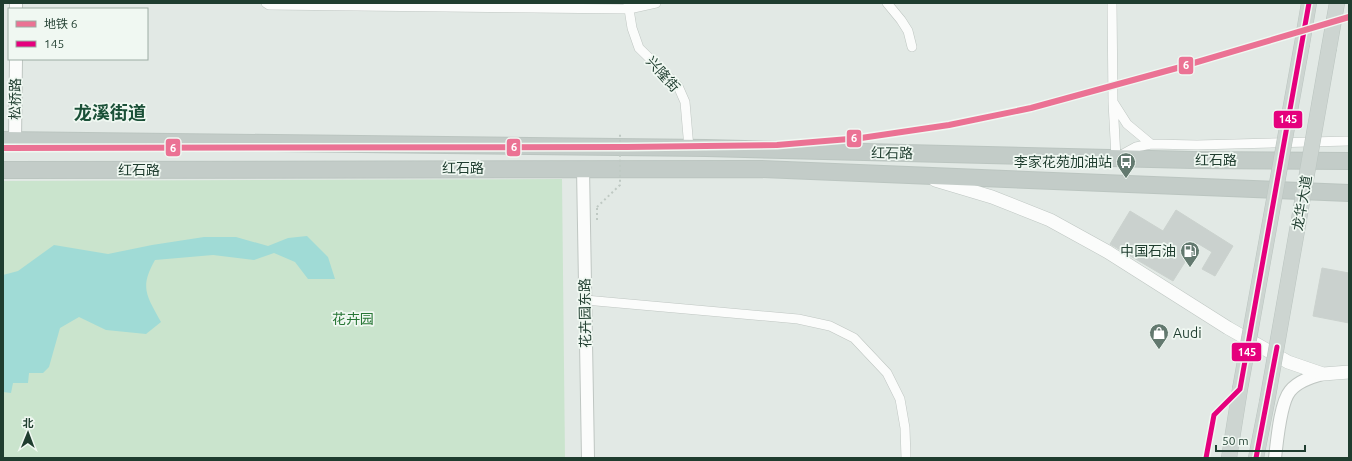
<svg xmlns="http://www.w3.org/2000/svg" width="1352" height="461" font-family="Ubuntu,'Noto Sans SC',sans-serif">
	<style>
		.green { fill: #cae4cd }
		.water { fill: #a0dbd6 }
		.building { fill: #cad1ce; stroke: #cbd2ce }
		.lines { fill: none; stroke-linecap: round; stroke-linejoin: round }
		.service-casing { stroke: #bfc6c2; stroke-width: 6 }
		.minor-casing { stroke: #bfc6c2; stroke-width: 10 }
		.tertiary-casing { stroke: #bfc6c2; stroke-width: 14 }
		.secondary-casing { stroke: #bec6c2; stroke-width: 14 }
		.primary-casing { stroke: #bbc5c0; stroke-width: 16 }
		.trunk-casing { stroke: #bbc5c0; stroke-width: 18 }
		.path { stroke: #bfc9c3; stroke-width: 2; stroke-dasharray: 2 3; stroke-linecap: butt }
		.service { stroke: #fbfcfb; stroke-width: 4.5 }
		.minor { stroke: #fbfcfb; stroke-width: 9 }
		.tertiary { stroke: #fbfcfb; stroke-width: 12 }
		.secondary { stroke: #fbfcfb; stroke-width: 13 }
		.primary { stroke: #cdd5d1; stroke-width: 15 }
		.trunk { stroke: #c3ccc8; stroke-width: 16 }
		.primary-bridge-casing { stroke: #bbc5c0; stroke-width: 16; stroke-linecap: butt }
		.path-bridge { stroke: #bfc9c3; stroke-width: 2; stroke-dasharray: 2 3; stroke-linecap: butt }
		.primary-bridge { stroke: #cdd5d1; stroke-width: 15 }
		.bus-1-casing { stroke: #f0f8f2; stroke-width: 8 }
		.bus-1 { stroke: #e5007d; stroke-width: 5 }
		.metro-1-casing { stroke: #f0f8f2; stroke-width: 9 }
		.metro-1 { stroke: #eb7294; stroke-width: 6 }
		.labels { text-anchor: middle; stroke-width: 3.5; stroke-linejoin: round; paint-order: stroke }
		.street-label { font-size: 14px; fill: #1f3d2f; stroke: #f0f8f2 }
		.poi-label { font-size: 14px; fill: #1f3d2f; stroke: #f0f8f2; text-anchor: end }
		.park-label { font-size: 14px; fill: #277635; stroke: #f0f8f2 }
		.district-label { font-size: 18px; font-weight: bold; fill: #1a5037; stroke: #f0f8f2 }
		.line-badge { stroke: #f0f8f2; stroke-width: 1.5 }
		.badge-label { font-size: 11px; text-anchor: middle; font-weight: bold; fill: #fff }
	</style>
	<rect width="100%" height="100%" fill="#e2e9e5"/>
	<path class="green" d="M562 179 565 458H3V181Z"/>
	<path class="water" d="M307 236 328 257 335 279H308L295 262 274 253 254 260 213 255 155 260C139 288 147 296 161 322L146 334 106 330 79 317 60 328 49 367 43 373H29L28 383H13L11 393 3 392V275L18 271 54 245 108 254 152 245 204 237H236L268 246 288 238Z"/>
	<path class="building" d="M1176 210 1233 246 1215 276 1202 269 1212 252 1197 243 1173 281 1110 244 1130 211 1163 231Z
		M1322 268 1349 273V323L1313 316Z"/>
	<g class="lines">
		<g class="service-casing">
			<path id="service" d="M1206 458 1214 415 1235 395"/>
		</g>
		<g class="minor-casing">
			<path id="minor" d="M266 3 269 5 629 9 656 3
				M628 3 632 28 639 48 678 86 685 102 689 148
				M887 3 901 20 908 31 912 47
				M1112 3 1113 102 1116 158 1136 147 1151 144
				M1113 102 1127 124 1151 144 1197 145 1349 141
				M585 300 798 319 830 326 854 338 887 373 900 399 905 428 906 458"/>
		</g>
		<g class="tertiary-casing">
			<path id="tertiary" d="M16 9V3
				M15 140 16 59
				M583 168 588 458
				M1275 458C1277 442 1280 403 1290 391 1298 381 1311 377 1323 374"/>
		</g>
		<g class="secondary-casing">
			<path id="secondary" d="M935 180 992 197 1050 220 1108 252 1228 328 1288 362 1323 374 1349 372"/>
		</g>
		<g class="primary-casing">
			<path id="primary" d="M1302 44 1309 3
				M1329 48 1337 3
				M1229 458 1240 389
				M1256 458 1267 402"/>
		</g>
		<g class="trunk-casing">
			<path id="trunk" d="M3 140 706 148 1193 160 1349 161
				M3 170 761 169 1349 193"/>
		</g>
		<path class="path" d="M597 220V207"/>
		<use href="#service" class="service"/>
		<use href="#minor" class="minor"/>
		<use href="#tertiary" class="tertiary"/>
		<use href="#secondary" class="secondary"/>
		<use href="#primary" class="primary"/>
		<use href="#trunk" class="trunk"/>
		<g class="primary-bridge-casing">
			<path id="primary-bridge" d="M1240 389 1302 44
				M1267 402 1329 48"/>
		</g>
		<path class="path-bridge" d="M597 207 620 185V133"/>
		<use href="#primary-bridge" class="primary-bridge"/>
		<g class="bus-1-casing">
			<path id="bus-1" d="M1206 458 1214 415 1240 389 1309 3
				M1256 458 1277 347"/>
		</g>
		<use href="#bus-1" class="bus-1"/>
		<g class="metro-1-casing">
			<path id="metro-1" d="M3 148 627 147 777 145 861 138 949 125 1031 108 1177 68 1349 17"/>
		</g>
		<use href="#metro-1" class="metro-1"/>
	</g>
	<defs>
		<g id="bus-pin" transform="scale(1)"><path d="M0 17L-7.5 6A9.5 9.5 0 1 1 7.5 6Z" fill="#63796f" stroke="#f0f8f2"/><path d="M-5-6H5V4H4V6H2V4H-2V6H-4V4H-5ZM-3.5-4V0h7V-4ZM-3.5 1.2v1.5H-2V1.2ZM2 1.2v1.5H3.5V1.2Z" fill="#fff"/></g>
		<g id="fuel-pin" transform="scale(1)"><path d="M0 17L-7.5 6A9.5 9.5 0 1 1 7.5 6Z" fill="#63796f" stroke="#f0f8f2"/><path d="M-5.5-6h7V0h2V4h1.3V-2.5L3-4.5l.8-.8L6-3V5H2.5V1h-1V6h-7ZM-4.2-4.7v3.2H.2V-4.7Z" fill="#fff"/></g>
		<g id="shop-pin" transform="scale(1)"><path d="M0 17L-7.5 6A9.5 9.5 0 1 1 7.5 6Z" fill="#63796f" stroke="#f0f8f2"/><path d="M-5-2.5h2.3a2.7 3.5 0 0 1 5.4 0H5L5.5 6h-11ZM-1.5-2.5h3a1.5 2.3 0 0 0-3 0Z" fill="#fff"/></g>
	</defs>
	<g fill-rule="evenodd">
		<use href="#bus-pin" x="1126" y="162"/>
		<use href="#fuel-pin" x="1190" y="251"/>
		<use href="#shop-pin" x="1159" y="333"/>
	</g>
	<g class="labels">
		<g class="street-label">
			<text transform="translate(663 74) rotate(48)" y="5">兴隆街</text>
			<text transform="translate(15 99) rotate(-89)" y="5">松桥路</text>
			<text transform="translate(892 153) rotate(1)" y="5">红石路</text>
			<text x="1216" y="165">红石路</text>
			<text x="463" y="173">红石路</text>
			<text x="139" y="175">红石路</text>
			<text transform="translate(1302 203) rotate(-80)" y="5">龙华大道</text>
			<text transform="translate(585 313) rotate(-91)" y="5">花卉园东路</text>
		</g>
		<g class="poi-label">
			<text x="1112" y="167">李家花苑加油站</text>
			<text x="1176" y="256">中国石油</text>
			<text x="1173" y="338" text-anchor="start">Audi</text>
		</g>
		<g class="park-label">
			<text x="353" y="324">花卉园</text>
		</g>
		<g class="district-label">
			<text x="110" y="119">龙溪街道</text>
		</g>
	</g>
	<g class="line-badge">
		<rect x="1178" y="56" width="16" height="19" rx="4" fill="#eb7294"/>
		<rect x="1273" y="110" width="30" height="19" rx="4" fill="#e5007d"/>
		<rect x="846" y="129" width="16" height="19" rx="4" fill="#eb7294"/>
		<rect x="506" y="138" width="15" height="19" rx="4" fill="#eb7294"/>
		<rect x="165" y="138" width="16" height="19" rx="4" fill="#eb7294"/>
		<rect x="1231" y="342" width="31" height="20" rx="4" fill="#e5007d"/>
	</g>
	<g class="badge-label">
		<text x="1186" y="69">6</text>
		<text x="1288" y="123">145</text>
		<text x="854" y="142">6</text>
		<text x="514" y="151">6</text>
		<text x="173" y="152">6</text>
		<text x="1247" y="356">145</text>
	</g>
	<rect width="1352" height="461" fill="none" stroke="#1f3d2f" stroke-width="8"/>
	<rect x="8" y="8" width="140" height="52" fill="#f0f8f2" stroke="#9cada4"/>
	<rect x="16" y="21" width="20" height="6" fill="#eb7294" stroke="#9cada4"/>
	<text x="44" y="28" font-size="12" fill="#1f3d2f">地铁 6</text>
	<rect x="16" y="41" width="20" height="6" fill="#e5007d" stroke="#9cada4"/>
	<text x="44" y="48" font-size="12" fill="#1f3d2f">145</text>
	<g transform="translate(28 433) rotate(1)" stroke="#f0f8f2" stroke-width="3" paint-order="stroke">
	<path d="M0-3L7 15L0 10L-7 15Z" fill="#1f3d2f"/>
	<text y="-6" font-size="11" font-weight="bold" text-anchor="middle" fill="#1f3d2f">北</text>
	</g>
	<path d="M1216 445v6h89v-6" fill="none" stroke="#1f3d2f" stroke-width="2"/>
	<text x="1222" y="445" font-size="12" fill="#1f3d2f" stroke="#f0f8f2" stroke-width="3" paint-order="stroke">50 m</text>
</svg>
